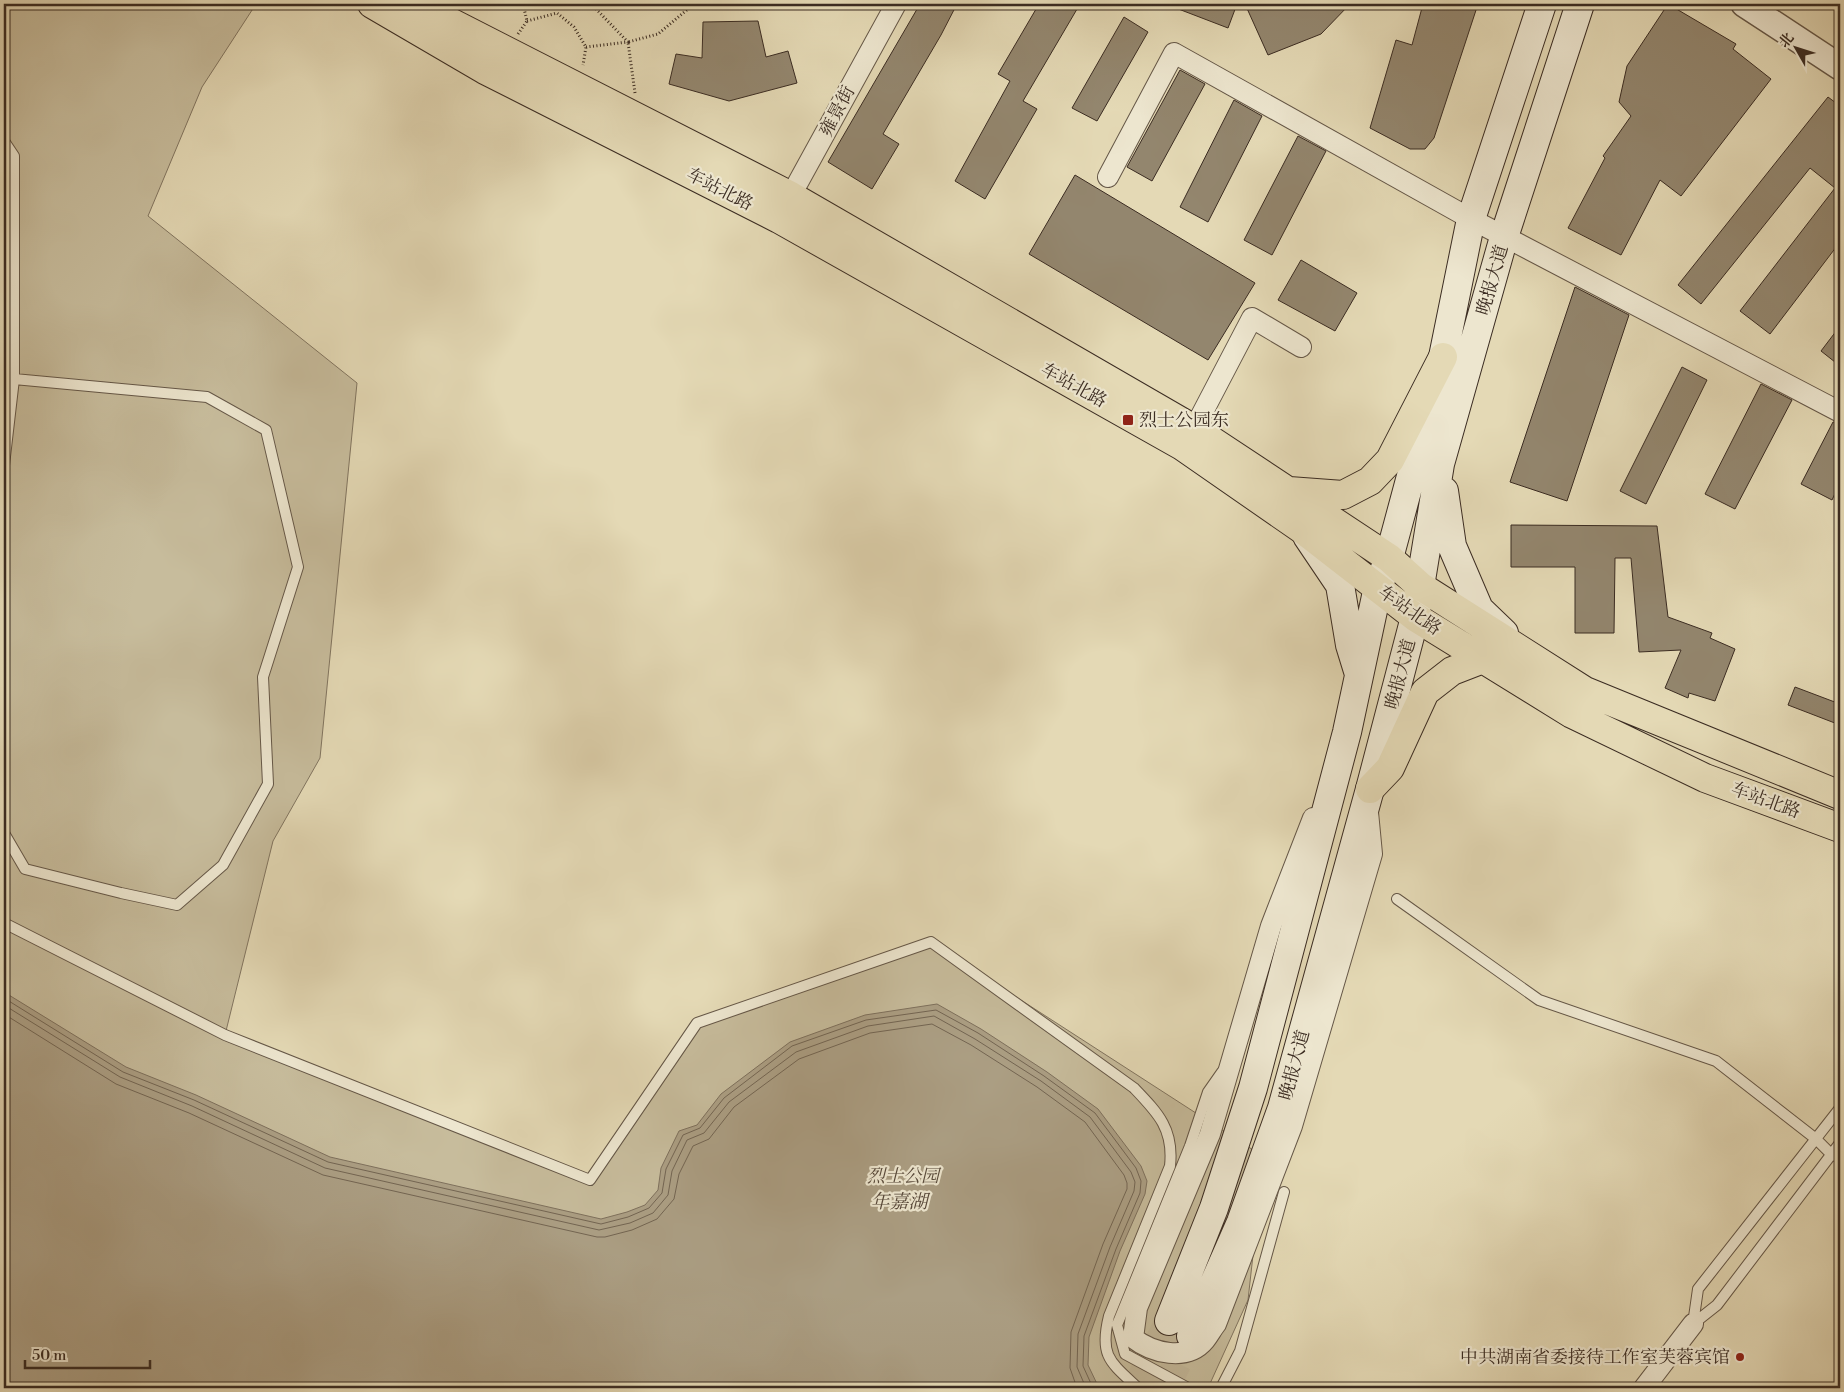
<svg xmlns="http://www.w3.org/2000/svg" width="1844" height="1392" font-family="'Libre Bodoni','Noto Serif SC',serif">
	<style>
		.green { fill: #c7bc9c; stroke: #81745f }
		.water { fill: #ab9e83; stroke: #7e705c }
		.lines { fill: none; stroke-linecap: round; stroke-linejoin: round }
		.shore { stroke: #736552; stroke-width: 1 }
		.building { fill: #93866e; stroke: #3b2c22 }
		.secondary-tunnel { stroke: #c2b698; stroke-width: 28; stroke-dasharray: 28 14; stroke-linecap: butt }
		.service-casing { stroke: #655747; stroke-width: 12 }
		.minor-casing { stroke: #655747; stroke-width: 22 }
		.tertiary-casing { stroke: #655747; stroke-width: 28 }
		.secondary-casing { stroke: #3b2c22; stroke-width: 30 }
		.primary-casing { stroke: #3b2c22; stroke-width: 30 }
		.path { stroke: #3b2c22; stroke-width: 3; stroke-dasharray: 1 2.5; stroke-linecap: butt }
		.service { stroke: #ede6cf; stroke-width: 10 }
		.minor { stroke: #ede6cf; stroke-width: 20 }
		.tertiary { stroke: #ede6cf; stroke-width: 25 }
		.secondary { stroke: #ede6cf; stroke-width: 28 }
		.primary { stroke: #e4d9b5; stroke-width: 28 }
		.poi-dot { fill: #8f2418; stroke: #ede6cf; stroke-width: 2 }
		.labels { text-anchor: middle; stroke-width: 4.5; stroke-linejoin: round; paint-order: stroke }
		.street-label { font-size: 18px; fill: #3b2c22; stroke: #ede6cf }
		.poi-label { font-size: 18px; fill: #3b2c22; stroke: #ede6cf; text-anchor: start }
		.park-label { font-size: 18px; font-style: italic; fill: #57493a; stroke: #ede6cf }
		.water-label { font-size: 19px; font-style: italic; fill: #57483a; stroke: #ede6cf }
	</style>
	<rect width="100%" height="100%" fill="#e4d9b5"/>
	<filter id="stains"><feTurbulence type="fractalNoise" baseFrequency=".004" numOctaves="4"/><feColorMatrix values="0 0 0 0 .2 0 0 0 0 .09 0 0 0 0 .02 0 0 0 .5 -.17"/></filter>
	<radialGradient id="worn" r=".72"><stop offset=".6" stop-color="#630" stop-opacity="0"/><stop offset="1" stop-color="#630" stop-opacity=".3"/></radialGradient>
	<path class="green" d="M4 4H256L202 87 148 216 357 383 320 758 273 841 225 1035 590 1180 697 1023 931 942 1264 1157 1248 1300 1208 1388H4Z"/>
	<path class="water" d="M4 992 126 1067 196 1095 330 1157 601 1219 627 1212 645 1205 658 1190 661 1168 679 1131 697 1125 721 1094 790 1042 865 1015 937 1004 981 1029 1047 1072 1098 1109 1141 1166 1147 1181 1145 1194 1120 1251 1089 1337 1088 1365 1099 1388H4Z"/>
	<g class="lines">
		<path class="shore" d="M4 998 123 1072 194 1100 328 1162 601 1224 628 1217 649 1208 662 1193 666 1169 683 1135 700 1128 724 1098 792 1046 866 1020 936 1010 978 1033 1044 1076 1095 1113 1136 1168 1141 1181 1140 1193 1116 1249 1084 1336 1083 1366 1093 1388
			M4 1005 120 1077 192 1106 325 1168 599 1230 630 1223 653 1213 668 1195 672 1171 687 1140 704 1133 729 1102 796 1052 868 1026 934 1016 975 1039 1041 1081 1090 1117 1131 1172 1135 1182 1134 1191 1110 1247 1078 1334 1077 1367 1086 1388
			M4 1014 116 1084 189 1113 323 1175 597 1237H605L632 1230 657 1219 674 1199 679 1174 693 1146 709 1139 734 1107 799 1059 870 1033 932 1024 971 1045 1037 1087 1085 1122 1124 1175 1127 1183V1189L1103 1244 1071 1332 1070 1368 1077 1388"/>
	</g>
	<path class="building" d="M920 4H957L941 35 883 134 899 144 872 189 828 162Z
		M1039 4H1080L1023 101 1037 109 985 199 955 181 1010 81 998 74Z
		M1168 4H1237L1228 28 1168 5Z
		M1245 4H1350L1321 34 1268 55Z
		M1423 4H1478L1434 138 1425 149H1410L1370 128 1396 40 1412 45Z
		M1668 4 1736 44 1733 49 1771 79 1681 196 1660 180 1621 255 1568 228 1605 158 1603 156 1631 116 1619 102 1627 66Z
		M1124 17 1148 32 1097 121 1072 108Z
		M758 21 766 57 788 51 797 83 729 101 669 84 676 54 702 58 703 22Z
		M1180 70 1205 84 1152 181 1127 167Z
		M1828 97 1840 106V242L1770 334 1740 311 1835 188 1810 168 1701 304 1678 285Z
		M1234 100 1262 116 1208 222 1180 207Z
		M1298 136 1326 151 1272 255 1244 240Z
		M1075 175 1255 283 1208 360 1029 254Z
		M1301 260 1357 293 1335 331 1278 300Z
		M1575 287 1629 315 1567 501 1510 482Z
		M1840 326V366L1821 351Z
		M1682 367 1707 380 1646 504 1620 491Z
		M1761 384 1792 400 1735 509 1705 494Z
		M1833 422 1840 424V483L1832 500 1801 484Z
		M1511 525 1657 526 1668 617 1712 633 1710 638 1735 649 1715 701 1689 693 1688 698 1665 688 1681 650 1639 652 1631 558H1615L1614 633H1575V567H1511Z
		M1795 687 1840 704V725L1788 705Z"/>
	<g class="lines">
		<path class="secondary-tunnel" d="M1136 1388 1169 1321
			M1165 1388 1191 1336"/>
		<g class="service-casing">
			<path id="service" d="M4 141 14 156V379L4 465
				M4 833 25 869 121 893 177 905 223 865 268 784 263 677 298 567 266 430 207 397 14 379
				M1397 899 1539 1000 1716 1061 1816 1139 1831 1154 1840 1158
				M4 923 225 1035 590 1180 697 1023 931 942 1134 1088C1158 1113 1174 1129 1170 1166L1109 1316C1099 1356 1110 1362 1138 1388
				M1693 1324 1698 1289 1840 1108
				M1693 1324 1717 1305 1840 1143
				M1188 1388 1125 1354 1117 1325 1190 1146 1208 1092 1222 1072
				M1221 1388 1240 1351 1284 1192"/>
		</g>
		<g class="minor-casing">
			<path id="minor" d="M1108 177 1174 53 1471 219 1840 412
				M784 208 896 4
				M1186 440 1194 429 1252 318 1301 347
				M1313 818 1271 926 1210 1134 1137 1308 1133 1338C1152 1353 1187 1362 1205 1340 1209 1335 1212 1329 1216 1324L1292 1126 1372 854 1368 812
				M1644 1388 1693 1324"/>
		</g>
		<g class="tertiary-casing">
			<path id="tertiary" d="M1744 4 1840 67"/>
		</g>
		<g class="secondary-casing">
			<path id="secondary" d="M1444 491 1452 546 1479 609 1504 633
				M1307 536 1340 585 1350 645 1358 671
				M1169 1321 1214 1208 1253 1088 1347 732 1378 587 1389 558 1443 357 1471 219 1542 4
				M1191 1336 1241 1222 1282 1108 1370 789 1415 617 1440 464 1504 237 1580 4"/>
		</g>
		<g class="primary-casing">
			<path id="primary" d="M372 4 485 70 779 219 1182 446 1303 530 1415 617 1572 714 1705 778 1840 828
				M415 4 791 196 1194 429 1389 558 1420 586 1585 691 1840 795
				M1289 491 1343 495 1370 481 1390 460 1443 357
				M1370 789 1390 768 1425 692 1452 671 1483 659"/>
		</g>
		<path class="path" d="M527 21 557 13 574 27 586 47 583 65
			M518 34 527 21 523 4
			M586 47 628 42 596 9 587 4
			M635 93 628 42 658 34 694 4"/>
		<use href="#service" class="service"/>
		<use href="#minor" class="minor"/>
		<use href="#tertiary" class="tertiary"/>
		<use href="#secondary" class="secondary"/>
		<use href="#primary" class="primary"/>
	</g>
	<g class="poi-dot">
		<rect x="1122" y="414" width="12" height="12" rx="2.5"/>
		<circle cx="1740" cy="1357" r="5"/>
	</g>
	<g class="labels">
		<g class="street-label">
			<text transform="translate(837 111) rotate(-62)" y="6">雍景街</text>
			<text transform="translate(720 189) rotate(27)" y="6">车站北路</text>
			<text transform="translate(1492 280) rotate(-74)" y="6">晚报大道</text>
			<text transform="translate(1074 385) rotate(29)" y="6">车站北路</text>
			<text transform="translate(1410 610) rotate(35)" y="6">车站北路</text>
			<text transform="translate(1400 674) rotate(-75)" y="6">晚报大道</text>
			<text transform="translate(1766 800) rotate(20)" y="6">车站北路</text>
			<text transform="translate(1294 1065) rotate(-75)" y="6">晚报大道</text>
		</g>
		<g class="poi-label">
			<text x="1139" y="426">烈士公园东</text>
			<text x="1730" y="1363" text-anchor="end">中共湖南省委接待工作室芙蓉宾馆</text>
		</g>
		<g class="park-label">
			<text x="903" y="1182">烈士公园</text>
		</g>
		<g class="water-label">
			<text x="899" y="1208">年嘉湖</text>
		</g>
	</g>
	<rect width="1844" height="1392" fill="none" stroke="#e4d9b5" stroke-width="20"/>
	<rect x="5" y="5" width="1834" height="1382" fill="none" stroke="#3b2c22" stroke-width="2.5"/>
	<rect x="10" y="10" width="1824" height="1372" fill="none" stroke="#3b2c22"/>
	<g transform="translate(1796 48) rotate(309)" stroke="#ede6cf" stroke-width="4" paint-order="stroke">
	<path d="M0-4L9 19L0 12L-9 19Z" fill="#3b2c22"/>
	<text y="-8" font-size="14" font-weight="bold" text-anchor="middle" fill="#3b2c22">北</text>
	</g>
	<path d="M25 1360v8h125v-8" fill="none" stroke="#3b2c22" stroke-width="2.5"/>
	<text x="32" y="1360" font-size="15" fill="#3b2c22" stroke="#ede6cf" stroke-width="4" paint-order="stroke">50 m</text>
	<rect width="100%" height="100%" filter="url(#stains)"/>
	<rect width="100%" height="100%" fill="url(#worn)"/>
</svg>
